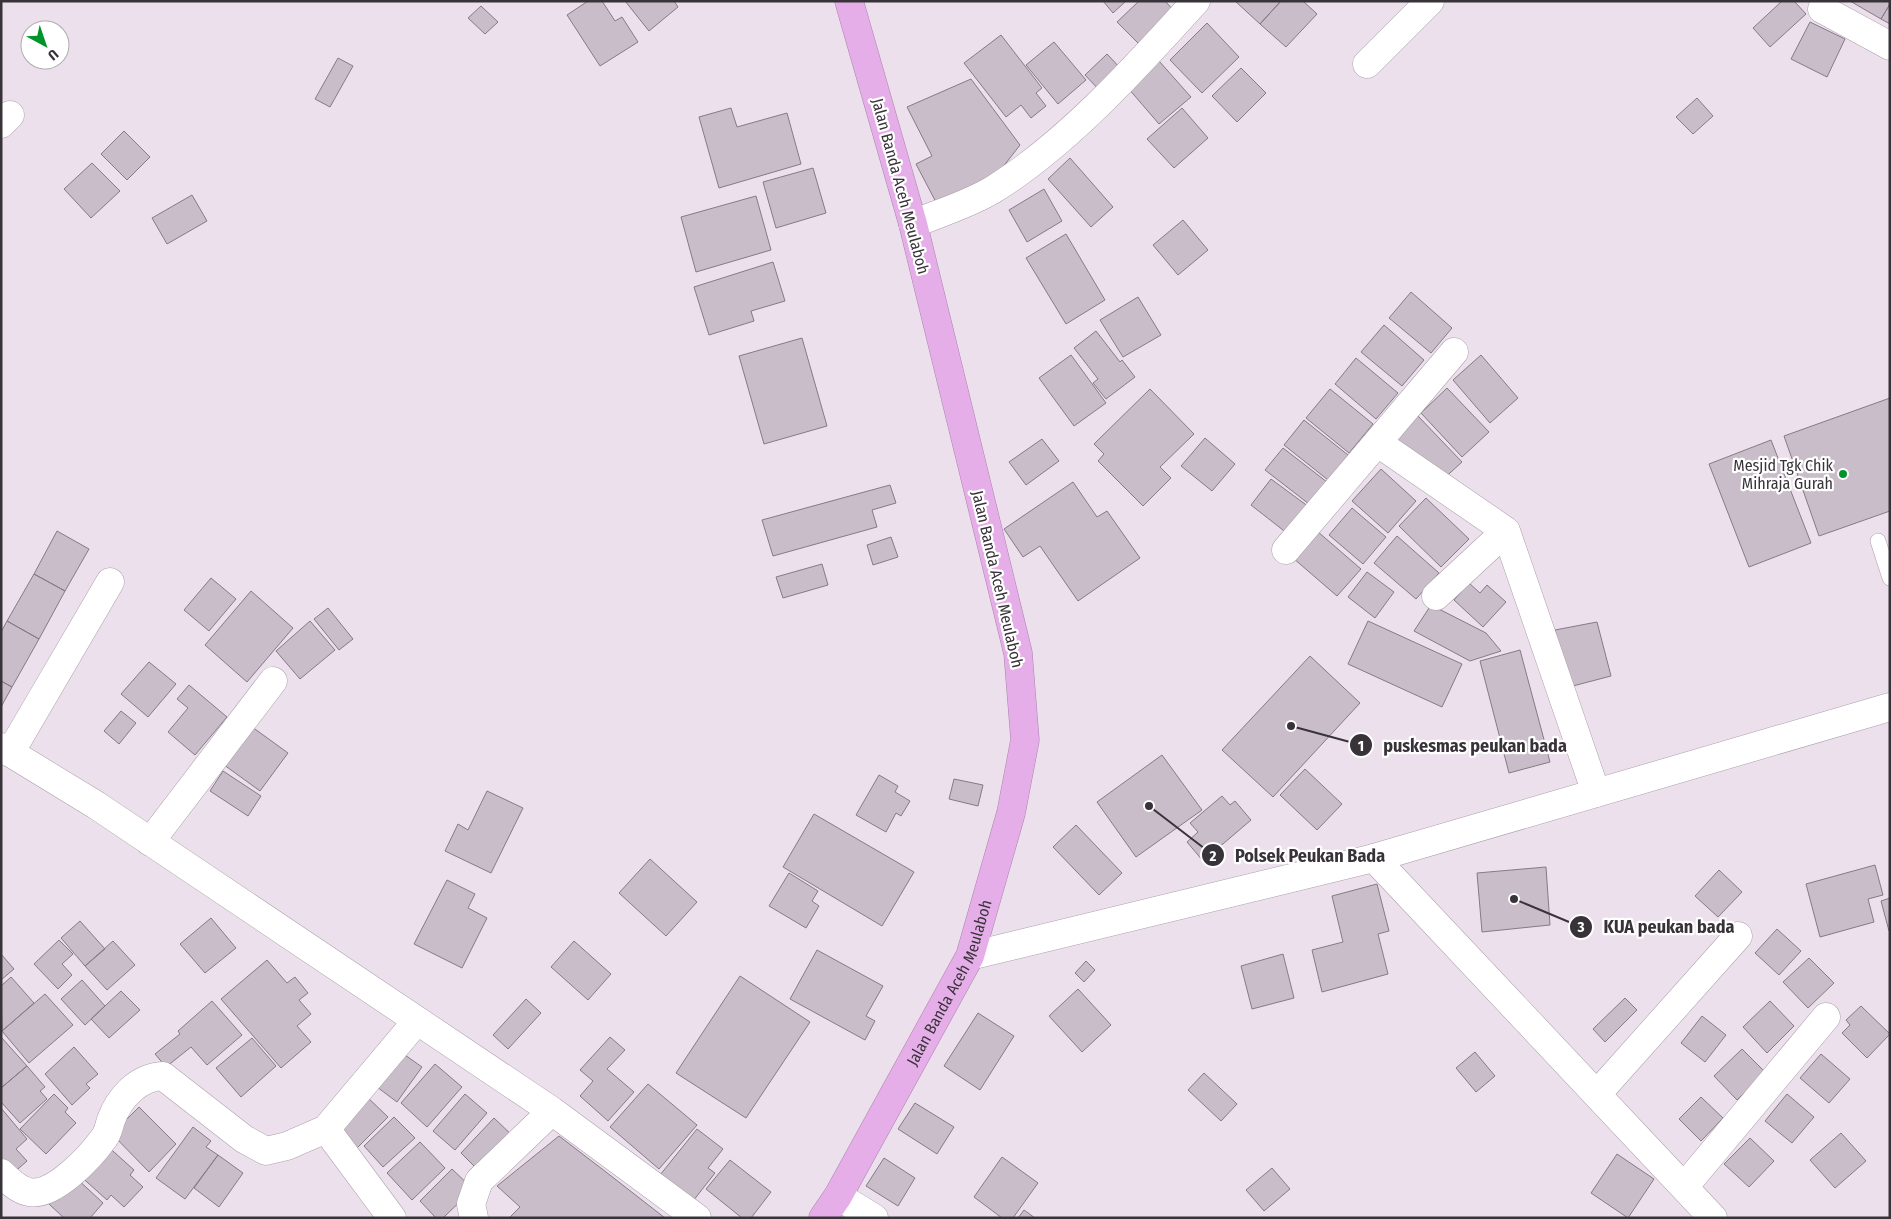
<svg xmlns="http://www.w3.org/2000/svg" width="1891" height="1219" font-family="'Fira Sans Condensed',sans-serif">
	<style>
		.building { fill: #c9bdc9; stroke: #857a85 }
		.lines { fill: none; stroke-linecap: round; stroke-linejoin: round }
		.lane-casing { stroke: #aba0ab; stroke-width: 16 }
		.street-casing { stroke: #aba0ab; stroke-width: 29 }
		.secondary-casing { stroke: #aba0ab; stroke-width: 29 }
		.highway-casing { stroke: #a983aa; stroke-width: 29 }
		.lane { stroke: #fff; stroke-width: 15 }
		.street { stroke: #fff; stroke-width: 28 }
		.secondary { stroke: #fff; stroke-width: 28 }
		.highway { stroke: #e6aee8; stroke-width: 28 }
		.poi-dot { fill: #00942a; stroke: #fff; stroke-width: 2 }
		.labels { text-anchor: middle; stroke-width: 4.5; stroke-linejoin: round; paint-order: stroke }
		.street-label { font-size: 16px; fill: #383338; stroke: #fff }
		.poi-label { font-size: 16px; fill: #383338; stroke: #fff; text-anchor: end }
		.leader { fill: none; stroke: #383338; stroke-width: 2 }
		.callout-dot { fill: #383338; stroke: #fff; stroke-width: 2 }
		.mark-label { font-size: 15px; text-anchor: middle; font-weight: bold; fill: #fff }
		.callout-label { font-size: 18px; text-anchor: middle; font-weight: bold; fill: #383338; stroke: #fff; stroke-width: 4.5; stroke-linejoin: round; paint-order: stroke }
	</style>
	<rect width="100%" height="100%" fill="#ece0ed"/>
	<path class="building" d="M588 1H602L615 21 622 17 638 42 600 66 567 15Z
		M625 1H674L678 7 649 31Z
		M1103 1H1126L1113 13Z
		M1139 1H1165L1176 13 1141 46 1117 22Z
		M1235 1H1281L1260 24Z
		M1281 1H1303L1317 14 1286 47 1260 24Z
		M1782 1H1794L1806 14 1770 47 1753 28Z
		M1850 1H1890V4L1881 19Z
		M1890 4V24L1881 19Z
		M481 6 498 22 485 34 468 18Z
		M1810 22 1845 39 1827 77 1791 59Z
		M1207 23 1239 57 1202 93 1170 60Z
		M1001 35 1042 88 1036 93 1046 106 1031 118 1021 105 1006 117 964 63Z
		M1054 42 1086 80 1058 104 1026 65Z
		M1107 54 1124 72 1102 93 1085 75Z
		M338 58 353 66 330 107 315 99Z
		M1159 61 1191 97 1159 124 1128 88Z
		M1241 68 1266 93 1237 122 1212 96Z
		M971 79 1020 145 996 176 938 206 916 164 932 156 907 107Z
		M1697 98 1713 116 1693 134 1676 117Z
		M731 108 737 127 787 113 801 164 719 188 699 117Z
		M1182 108 1208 138 1174 168 1147 139Z
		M124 131 150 157 127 180 101 154Z
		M1070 158 1113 207 1091 227 1048 179Z
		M92 163 120 191 91 218 64 189Z
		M813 168 826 213 776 228 763 182Z
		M1044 189 1062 221 1027 242 1009 210Z
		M192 195 207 221 167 244 152 218Z
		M756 196 771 250 696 272 681 217Z
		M1183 220 1208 250 1178 275 1153 245Z
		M1066 234 1105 300 1066 324 1026 258Z
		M773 262 785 301 751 311 754 321 709 335 694 287Z
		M1411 292 1452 328 1431 353 1389 318Z
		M1138 297 1161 335 1123 357 1100 320Z
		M1384 325 1424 360 1402 386 1361 352Z
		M1096 331 1120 362 1122 360 1135 377 1106 399 1093 383 1098 379 1074 348Z
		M802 338 827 426 764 444 739 356Z
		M1071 355 1106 403 1074 426 1039 378Z
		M1481 355 1518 398 1490 423 1453 380Z
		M1356 358 1398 393 1376 419 1335 384Z
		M1447 388 1489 432 1462 457 1421 413Z
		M1150 389 1194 434 1160 467 1171 478 1143 506 1098 461 1104 454 1094 444Z
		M1330 389 1373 424 1349 453 1306 418Z
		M1890 398V511L1819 536 1784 436Z
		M1418 416 1462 462 1439 483 1395 438Z
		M1304 420 1348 455 1328 480 1284 445Z
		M1205 438 1235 464 1212 491 1181 466Z
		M1042 439 1059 461 1026 485 1009 462Z
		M1771 440 1811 543 1749 567 1709 464Z
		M1283 448 1327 482 1309 504 1265 470Z
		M1381 469 1416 501 1388 533 1352 501Z
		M1271 479 1309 507 1288 534 1251 505Z
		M1073 482 1097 517 1107 511 1140 558 1078 601 1040 546 1023 557 1004 529Z
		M890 485 896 503 872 510 877 527 773 556 762 520Z
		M1426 498 1469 539 1441 567 1399 526Z
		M1352 508 1386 537 1363 564 1329 535Z
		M57 531 89 549 65 591 34 574Z
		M1317 531 1361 569 1337 596 1293 558Z
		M1397 536 1439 573 1416 599 1374 563Z
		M891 537 898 557 873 565 867 545Z
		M822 564 828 585 783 598 776 577Z
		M1367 572 1394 592 1375 618 1348 597Z
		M34 574 65 591 39 639 7 621Z
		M211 578 236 599 209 631 184 610Z
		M1469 583 1480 593 1487 585 1506 602 1483 627 1454 600Z
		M251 591 293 628 247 682 205 645Z
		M1431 605 1486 633 1501 651 1470 661 1414 631Z
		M328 608 353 639 339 650 314 619Z
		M7 621 39 639 12 687 1 681V632Z
		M310 621 335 650 300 679 276 651Z
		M1368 621 1462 664 1442 707 1348 664Z
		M1597 622 1611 676 1569 687 1555 630Z
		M1520 650 1550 762 1509 773 1480 661Z
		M1310 656 1360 703 1273 797 1222 750Z
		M149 662 176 684 148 717 121 694Z
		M1 681 12 687 1 707Z
		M189 685 227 717 195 755 168 732 188 708 177 699Z
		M121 711 136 723 119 744 104 731Z
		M248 724 288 753 260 791 220 762Z
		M1162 755 1202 810 1136 857 1097 802Z
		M1305 769 1342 804 1317 830 1280 795Z
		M223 771 261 796 248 816 210 791Z
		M879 775 898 786 895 792 910 801 901 816 896 813 886 832 856 815Z
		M954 779 983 785 978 806 949 799Z
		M487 791 523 808 491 873 445 851 458 824 468 830Z
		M1222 796 1230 805 1235 801 1251 820 1203 861 1187 842 1198 832 1190 823Z
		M814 814 914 872 882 926 783 867Z
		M1076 825 1122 873 1099 895 1053 847Z
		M650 859 697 902 666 936 619 893Z
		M1875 865 1883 895 1868 899 1874 922 1820 937 1806 884Z
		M1546 867 1550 925 1482 932 1477 873Z
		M1719 870 1742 892 1718 917 1695 896Z
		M789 873 818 891 812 901 819 906 806 928 769 906Z
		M447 880 475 894 468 908 487 918 462 968 414 944Z
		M1377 884 1389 931 1378 934 1388 974 1322 992 1312 950 1343 942 1332 896Z
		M1890 898V931H1889L1881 901Z
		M211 918 236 948 205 973 180 944Z
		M80 921 105 949 85 966 61 938Z
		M1777 929 1801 951 1779 975 1755 953Z
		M59 940 73 954 62 964 72 975 58 989 34 964Z
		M113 941 135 965 107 990 85 966Z
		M574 941 611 974 588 1000 551 967Z
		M817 950 883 986 866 1016 875 1021 865 1040 790 999Z
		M1 954 14 969 1 980Z
		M1283 954 1294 998 1252 1009 1241 966Z
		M1809 958 1834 983 1808 1008 1783 982Z
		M267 960 287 983 295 977 308 993 299 1000 311 1014 297 1026 311 1042 281 1068 221 999Z
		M1086 961 1095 970 1084 982 1075 973Z
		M740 976 810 1022 746 1118 676 1073Z
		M11 977 34 1003 2 1031 1 986Z
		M82 980 105 1006 85 1025 61 999Z
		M1078 989 1111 1025 1082 1052 1049 1016Z
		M121 991 140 1010 109 1038 91 1019Z
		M45 994 73 1025 29 1063 2 1031Z
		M1625 998 1637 1010 1605 1042 1593 1029Z
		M526 999 541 1013 508 1049 493 1035Z
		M212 1001 242 1035 207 1065 191 1047 166 1067 155 1054 180 1034 178 1031Z
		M1770 1001 1794 1026 1767 1053 1743 1027Z
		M1861 1006 1890 1034 1867 1058 1842 1033 1850 1025 1846 1020Z
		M978 1013 1014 1036 980 1090 944 1066Z
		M1702 1016 1726 1035 1705 1062 1681 1043Z
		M1 1037 27 1066 1 1088Z
		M610 1037 625 1050 607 1069 634 1092 608 1121 580 1096 593 1081 580 1070Z
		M252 1038 276 1066 241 1097 216 1068Z
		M74 1047 98 1074 86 1084 90 1088 72 1105 45 1074Z
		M1742 1049 1765 1072 1737 1100 1714 1076Z
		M398 1050 422 1067 397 1102 373 1084Z
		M1475 1052 1495 1076 1476 1092 1456 1068Z
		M1821 1054 1850 1079 1829 1103 1800 1078Z
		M435 1064 462 1087 427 1127 401 1103Z
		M27 1066 45 1087 40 1091 47 1099 20 1123 1 1102V1088Z
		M1204 1073 1237 1104 1221 1121 1188 1090Z
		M648 1084 697 1125 659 1169 610 1127Z
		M54 1094 68 1108 65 1112 76 1123 46 1154 20 1129Z
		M465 1094 487 1113 455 1150 433 1131Z
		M1787 1094 1814 1117 1792 1143 1765 1121Z
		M365 1095 388 1117 357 1148 334 1126Z
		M1701 1097 1723 1118 1701 1141 1679 1119Z
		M915 1103 954 1127 937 1154 898 1129Z
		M139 1107 176 1144 149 1172 112 1134Z
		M1 1108 27 1139 16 1149 27 1161 11 1175 1 1164Z
		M394 1117 415 1138 383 1167 364 1146Z
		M494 1118 516 1139 482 1174 461 1153Z
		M193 1127 211 1141 206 1147 218 1155 185 1199 156 1178Z
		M697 1129 723 1149 708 1168 715 1173 693 1201 660 1175Z
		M1841 1133 1866 1161 1835 1188 1810 1160Z
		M559 1136 606 1172 665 1218H509L520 1207 497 1186Z
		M1750 1138 1774 1161 1749 1187 1724 1164Z
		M420 1142 445 1168 412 1200 387 1173Z
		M104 1143 134 1170 130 1175 143 1187 124 1207 111 1195 107 1200 77 1173Z
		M1617 1154 1654 1179 1628 1218 1591 1193Z
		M218 1155 243 1173 219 1207 194 1188Z
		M1002 1157 1038 1183 1013 1218H1002L974 1197Z
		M884 1158 915 1178 898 1206 866 1186Z
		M730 1160 771 1192 751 1218H742L706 1189Z
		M1272 1168 1290 1189 1264 1211 1246 1190Z
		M452 1169 473 1189 443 1218H436L420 1201Z
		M74 1176 103 1203 90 1218H64L49 1204Z
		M1024 1210 1035 1218H1018Z"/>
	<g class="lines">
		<g class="lane-casing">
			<path id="lane" d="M1878 541 1890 578"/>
		</g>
		<g class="street-casing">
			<path id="street" d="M1822 9 1890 46
				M1367 64 1430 1
				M1 124 10 115
				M913 224C939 213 970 204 994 189 1068 143 1137 66 1196 1
				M1378 443 1506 531 1596 793
				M1286 550 1454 352
				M1436 596 1506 531
				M1 747 96 805 552 1111 697 1218
				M10 753 110 582
				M150 842 273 681
				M1374 858 1713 1218
				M1597 1094 1738 936
				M326 1129 392 1218
				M1 1173C8 1180 18 1190 29 1192 54 1197 91 1156 104 1138 108 1133 109 1126 111 1120 119 1098 138 1077 163 1076L244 1139 266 1151 287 1146 326 1129 416 1022
				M1684 1187 1826 1017
				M838 1196 874 1218
				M474 1218 471 1204 479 1181 552 1111"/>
		</g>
		<g class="secondary-casing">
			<path id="secondary" d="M970 956 1374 858 1890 707"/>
		</g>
		<g class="highway-casing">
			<g id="highway">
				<path id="s1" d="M823 1218 838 1196 970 956 1011 813 1025 740 1018 653 913 224 849 1"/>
			</g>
		</g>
		<use href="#lane" class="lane"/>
		<use href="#street" class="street"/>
		<use href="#secondary" class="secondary"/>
		<use href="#highway" class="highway"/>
	</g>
	<circle class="poi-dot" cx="1843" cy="474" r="5"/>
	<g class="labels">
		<g class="street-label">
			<text transform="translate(901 186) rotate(75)" y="6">Jalan Banda Aceh Meulaboh</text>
			<text transform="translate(998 579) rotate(77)" y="6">Jalan Banda Aceh Meulaboh</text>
			<text dy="6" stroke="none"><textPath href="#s1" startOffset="268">Jalan Banda Aceh Meulaboh</textPath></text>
		</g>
		<g class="poi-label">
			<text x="1833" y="471">Mesjid Tgk Chik<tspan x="1833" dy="18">Mihraja Gurah</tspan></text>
		</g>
	</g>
	<path class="leader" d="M1291 726L1361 745M1149 806L1213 855M1514 899L1581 927"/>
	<g class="callout-dot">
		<circle cx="1291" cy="726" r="5"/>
		<circle cx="1149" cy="806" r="5"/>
		<circle cx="1514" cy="899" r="5"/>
		<circle cx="1361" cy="745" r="12"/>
		<circle cx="1213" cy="855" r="12"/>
		<circle cx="1581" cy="927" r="12"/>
	</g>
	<g class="mark-label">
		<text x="1361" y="751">1</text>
		<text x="1213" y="861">2</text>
		<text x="1581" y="932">3</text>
	</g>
	<g class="callout-label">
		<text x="1475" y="752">puskesmas peukan bada</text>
		<text x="1310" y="862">Polsek Peukan Bada</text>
		<text x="1669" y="933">KUA peukan bada</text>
	</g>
	<rect width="1891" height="1219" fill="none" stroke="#383338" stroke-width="5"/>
	<g transform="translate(45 45) rotate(140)"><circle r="24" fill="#ffffff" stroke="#afadaf"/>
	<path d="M0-4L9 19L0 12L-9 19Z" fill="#00942a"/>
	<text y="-8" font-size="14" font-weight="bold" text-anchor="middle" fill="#383338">U</text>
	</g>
</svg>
